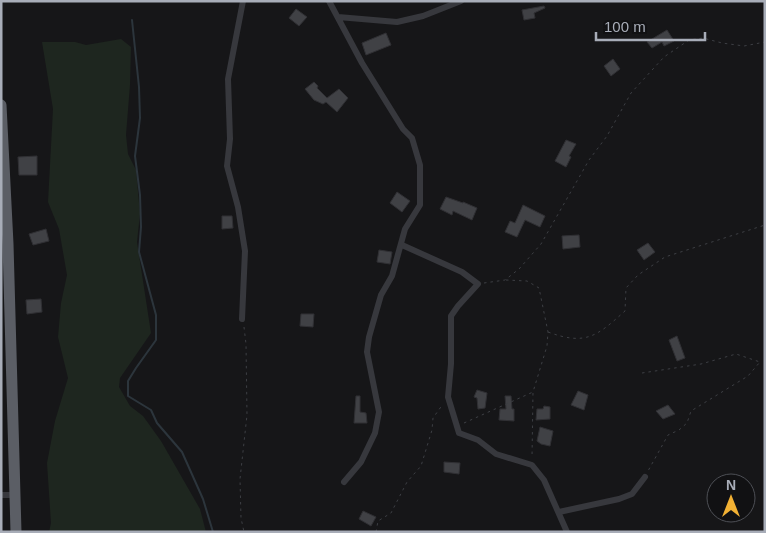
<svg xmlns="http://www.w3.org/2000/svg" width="766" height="533" font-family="Arial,sans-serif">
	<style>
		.green { fill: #1e261f }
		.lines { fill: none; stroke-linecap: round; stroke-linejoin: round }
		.stream { stroke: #2c353c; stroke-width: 2 }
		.building { fill: #404145; stroke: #303034 }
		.path { stroke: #3d3f44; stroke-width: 1; stroke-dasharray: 2.5 4; stroke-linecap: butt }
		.minor { stroke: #37383d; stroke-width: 6 }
		.trunk { stroke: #5b5e65; stroke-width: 11 }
	</style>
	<rect width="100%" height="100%" fill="#161618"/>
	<path class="green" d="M121 39 131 47 130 85 126 135 128 154 136 170 140 214 137 242 151 333 120 378 119 387 130 406 143 416 161 441 200 509 206 532H49L51 523 47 463 55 421 68 378 58 337 61 303 67 275 59 229 48 202 53 109 42 42H75L86 45Z"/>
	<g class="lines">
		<path class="stream" d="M132 20 139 87 140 118 135 156 140 195 141 227 139 252 156 315V340L136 368 128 381V396L151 410 157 423 182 452 203 499 213 532"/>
	</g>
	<path class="building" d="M544 6 545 8 534 13 535 18 524 20 522 10Z
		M296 9 307 17 299 26 289 18Z
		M667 30 674 41 664 46 662 42 652 48 647 42Z
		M386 33 391 45 366 55 362 43Z
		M613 59 620 69 611 76 604 66Z
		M314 82 318 86 317 88 327 98 339 89 348 98 337 112 326 102 323 104 314 100 305 89Z
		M566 140 576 144 569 156 571 157 566 167 555 161Z
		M37 156V175H19L18 157Z
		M397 192 410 201 402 212 390 203Z
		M446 197 463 203V202L477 208 472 220 453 211 452 215 440 209Z
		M523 205 545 216 540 227 525 220 517 237 505 232 510 221 515 223Z
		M222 216H232L233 228 222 229Z
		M46 229 49 241 33 245 29 234Z
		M579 235 580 247 563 249 562 236Z
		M648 243 655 252 644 260 637 250Z
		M379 250 392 252 390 264 377 262Z
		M41 299 42 312 27 314 26 300Z
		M301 314H314L313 327 300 326Z
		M677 336 685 358 677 361 669 340Z
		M477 390 487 393 485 408 478 409 477 398 474 397Z
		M578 391 588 395 584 410 571 405Z
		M356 396H360V412L366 413 367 423H354Z
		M505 396H511L512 409H514V421L499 420 500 409H506Z
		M668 405 675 414 663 419 656 411Z
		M544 406 550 407V419L536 420 537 409H543Z
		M540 427 553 431 550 446 541 444 537 441Z
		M444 462 460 463 459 474 444 472Z
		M363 511 376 517 371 526 359 519Z"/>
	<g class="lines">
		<path class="path" d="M506 280 527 281 539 288 548 332 547 346 533 392 532 458
			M484 283 505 280 519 269 541 244 589 160 607 136 631 93 664 57 689 40 703 38 722 43 744 46 765 42
			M244 327 246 344 247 415 240 479 241 518 244 532
			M548 332C586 346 597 336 625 311L626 288 638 275 665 257 765 225
			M642 373 701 364 736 354 760 362 748 376 691 411 687 423 679 430 668 435 648 471
			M464 423 533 392
			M376 532 378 521 391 513 407 482 421 466 432 430 433 418 443 404"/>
		<path class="minor" d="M329 1 362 63 403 129 412 138 420 165V205L405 229 392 276 381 295 369 337 367 352 379 412 375 433 361 462 344 482
			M338 17 397 22 423 16 461 1
			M402 245 462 272 478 284 458 306 451 316V364L448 397 459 433 478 440 496 454 532 465 544 480 567 532
			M242 319 245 251 238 207 227 166 230 139 228 79 243 1
			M1 495H15
			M559 512 619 499 632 494 645 477"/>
		<path class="trunk" d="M1 105 8 244 16 532"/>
	</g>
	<rect width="766" height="533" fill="none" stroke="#a8adb8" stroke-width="5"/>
	<g transform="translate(731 498)"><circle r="24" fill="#111113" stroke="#4d4f55"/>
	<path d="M0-4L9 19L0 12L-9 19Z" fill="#f2b134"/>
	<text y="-8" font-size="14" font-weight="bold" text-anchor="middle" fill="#a8adb8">N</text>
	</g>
	<path d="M596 32v8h109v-8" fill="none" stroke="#a8adb8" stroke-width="2.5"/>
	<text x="604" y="32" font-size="15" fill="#a8adb8" stroke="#111113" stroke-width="4" paint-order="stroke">100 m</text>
</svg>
